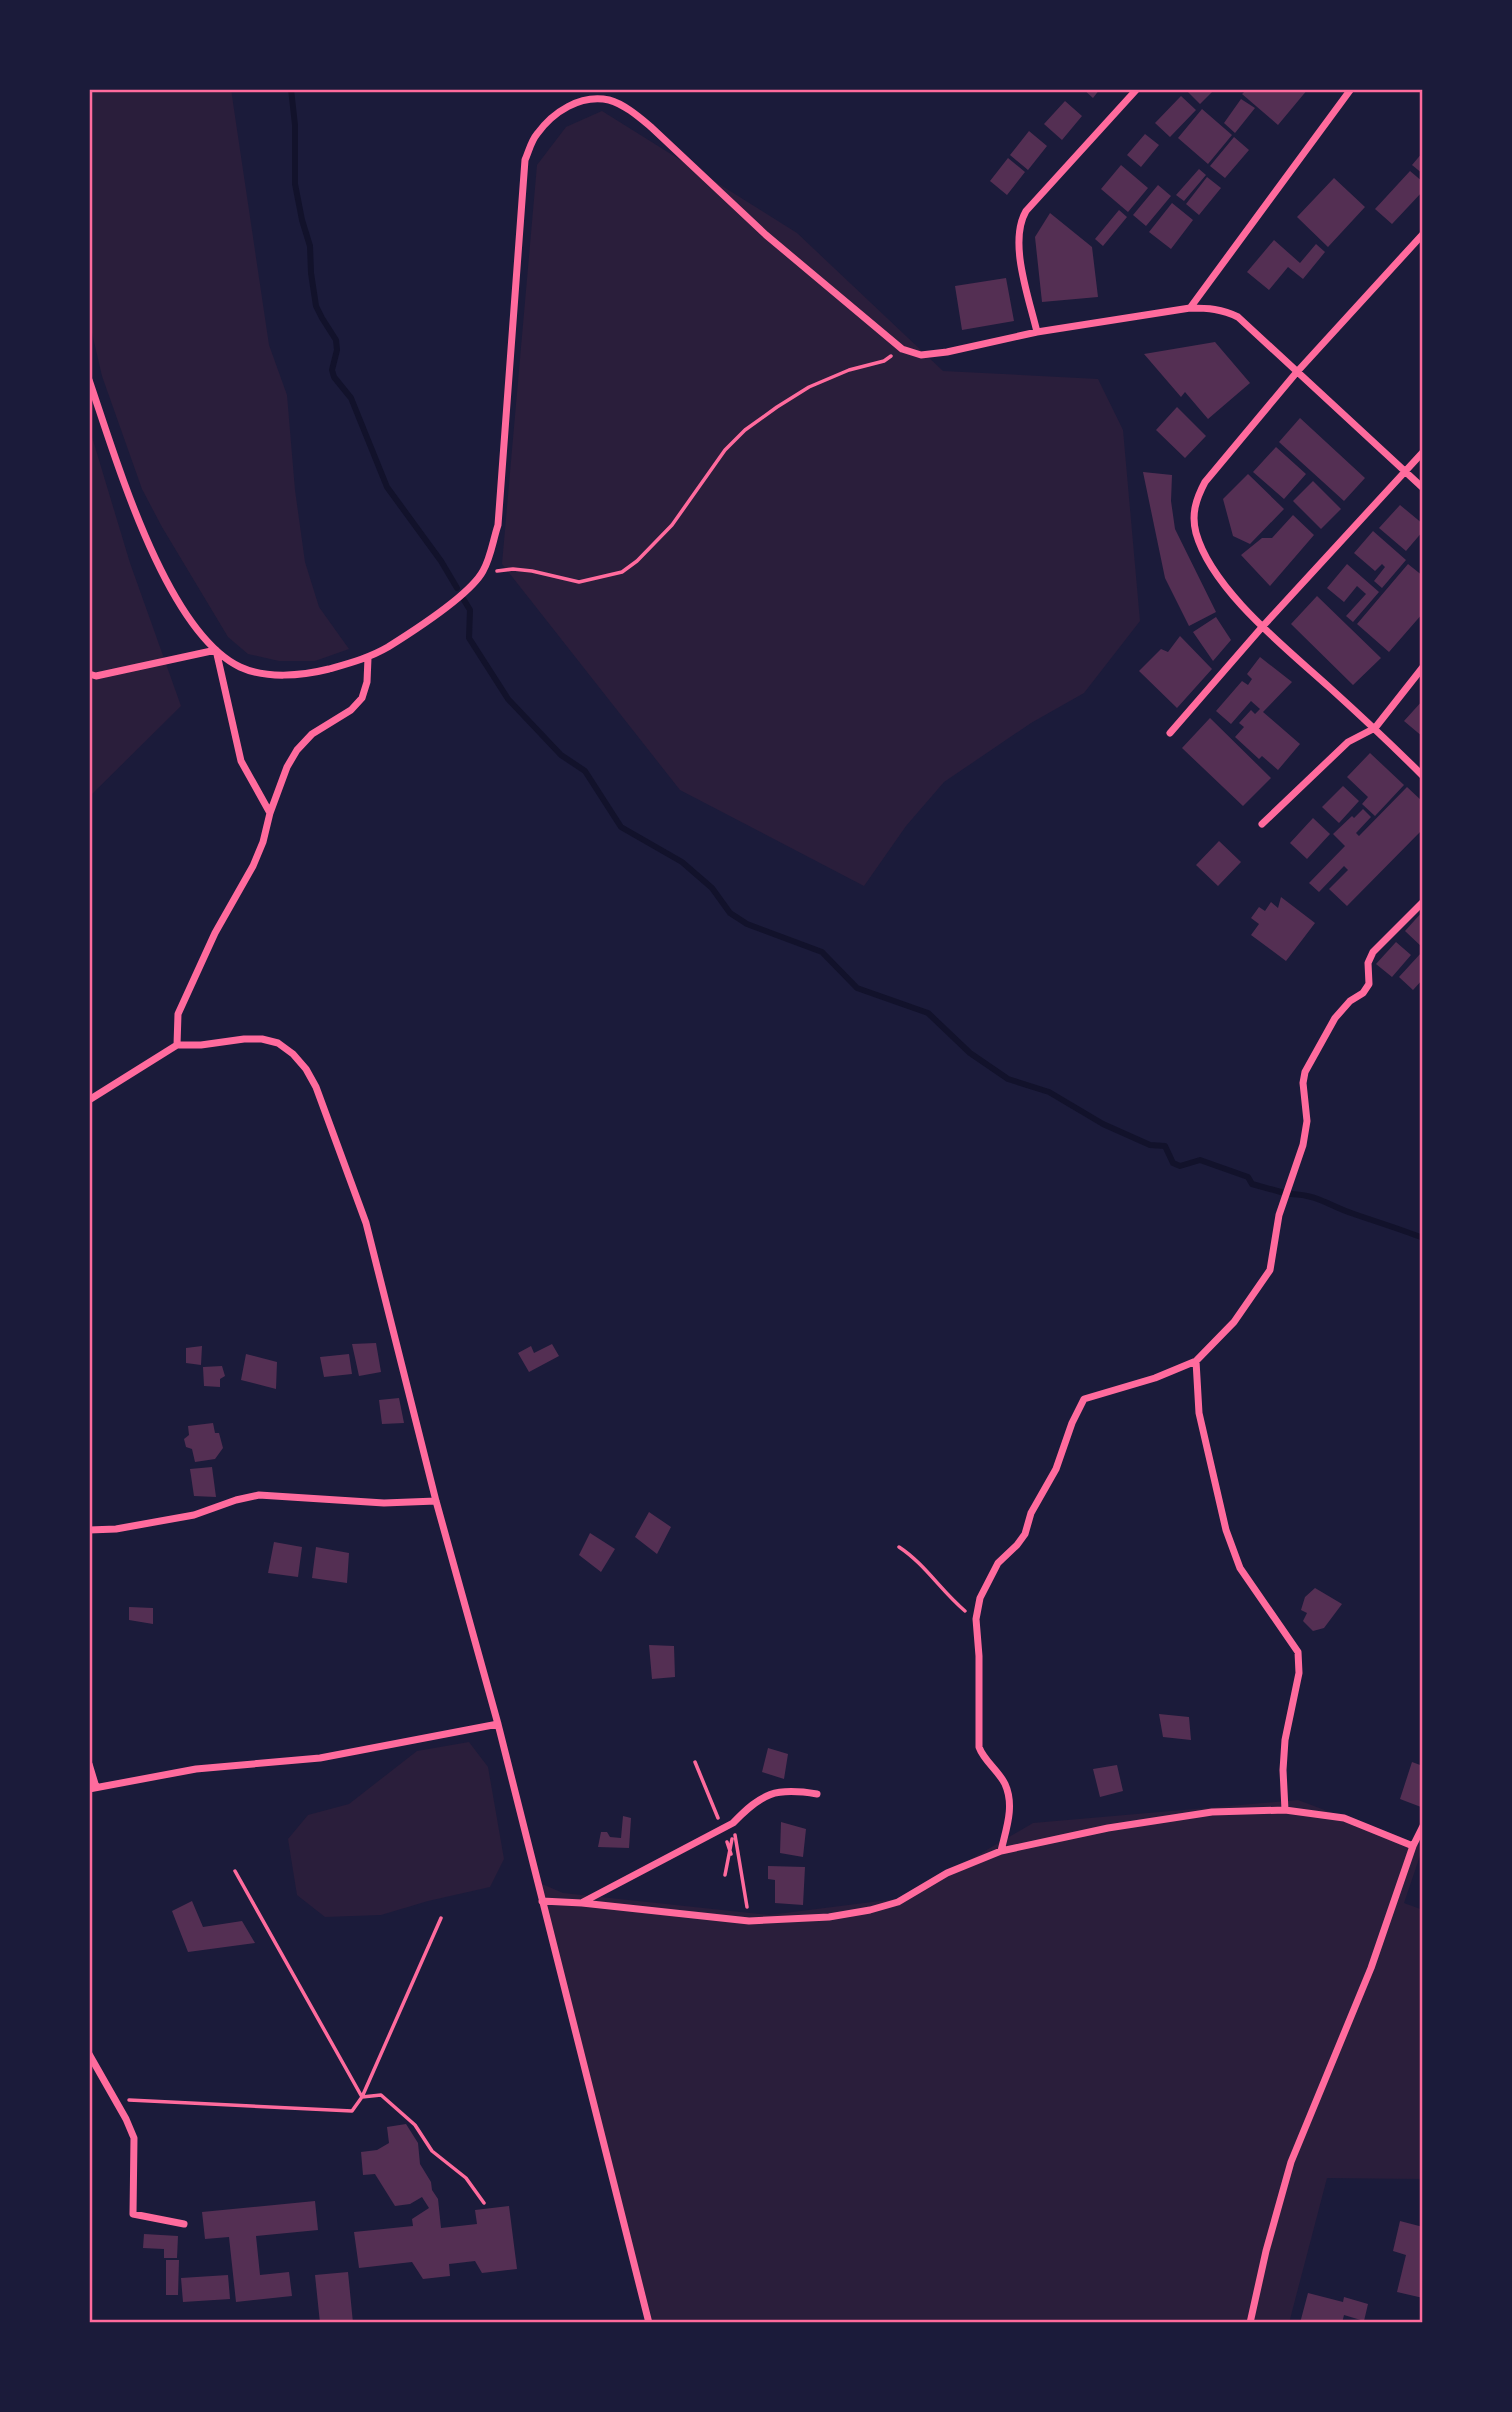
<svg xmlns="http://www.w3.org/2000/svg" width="1512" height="2412" font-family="'Golos Text',sans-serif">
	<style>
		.green { fill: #2a1e3b }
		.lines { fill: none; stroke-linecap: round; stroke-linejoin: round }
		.stream { stroke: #12122b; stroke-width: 6 }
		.building { fill: #542f53 }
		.path { stroke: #ff6b9d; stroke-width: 3.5 }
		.minor { stroke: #ff6b9d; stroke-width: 7 }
		.neatline { fill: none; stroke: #ff6b9d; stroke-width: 2.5 }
	</style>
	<rect width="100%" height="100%" fill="#1b1b3a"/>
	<path class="green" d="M89 89H231L269 345 287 395 295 490 305 562 319 607 349 649 315 661H279L248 654 228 637 162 527 142 489 102 376 89 320Z
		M602 111 797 233 943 371 1098 379 1123 430 1140 621 1084 693 1031 723 944 782 906 826 864 886 680 790 502 564 537 165 566 127Z
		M89 427 130 563 181 706 89 797Z
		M469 1742 488 1767 504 1859 490 1887 428 1901 381 1915 325 1917 297 1895 288 1839 308 1815 349 1804 417 1751Z
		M1298 1800 1423 1847 1404 1903 1423 1910V2179L1327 2178 1289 2323H653L535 1881 563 1893 769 1915 904 1898 1033 1823Z"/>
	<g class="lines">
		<path class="stream" d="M291 89 295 125V184L302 220 310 246 311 273 316 306 322 318 336 340 337 350 332 370 334 377 351 398 387 487 441 561 457 588
			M464 600 470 610 469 638 508 699 561 755 585 771 621 827 682 862 712 888 730 913 747 924 822 952 857 988 928 1013 970 1053 1008 1079 1049 1092 1103 1124 1150 1145 1165 1146 1173 1163 1180 1166 1200 1160 1248 1177 1252 1184 1281 1192
			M1291 1194C1319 1195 1329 1206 1354 1214 1377 1222 1400 1229 1423 1238"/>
	</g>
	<path class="building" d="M1083 89H1100L1093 98Z
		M1185 89H1215L1200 104Z
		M1247 89H1308L1278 125 1242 94Z
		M1181 96 1196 110 1170 137 1155 123Z
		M1241 99 1255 108 1235 133 1224 123Z
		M1065 101 1082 116 1062 140 1044 124Z
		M1202 109 1232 135 1208 164 1178 138Z
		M1029 131 1047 146 1028 170 1010 155Z
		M1145 134 1159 145 1141 167 1127 155Z
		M1234 137 1249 150 1225 178 1210 166Z
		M1423 152V174L1412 165Z
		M1008 158 1025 172 1007 195 990 181Z
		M1121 165 1148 188 1128 212 1101 189Z
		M1199 169 1206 175 1184 201 1176 195Z
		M1410 171 1423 182V191L1392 224 1375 209Z
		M1207 177 1221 188 1199 215 1186 204Z
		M1334 178 1365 207 1328 247 1297 217Z
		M1158 185 1171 196 1146 226 1133 215Z
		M1172 203 1193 220 1171 249 1149 232Z
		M1119 210 1127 217 1103 246 1095 239Z
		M1050 213 1092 247 1098 297 1042 302 1035 237Z
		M1274 240 1300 263 1316 244 1325 252 1303 279 1288 267 1269 290 1247 272Z
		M1006 278 1014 321 962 330 955 286Z
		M1215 342 1250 383 1208 419 1185 392 1181 397 1144 354Z
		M1177 407 1206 436 1185 458 1156 430Z
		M1300 418 1365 478 1344 501 1279 442Z
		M1276 447 1306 474 1284 499 1253 472Z
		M1143 472 1172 475 1171 501 1175 529 1216 612 1189 626 1165 578Z
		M1248 474 1284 509 1250 544 1233 536 1223 499Z
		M1313 481 1341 509 1321 529 1293 501Z
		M1400 505 1423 524V531L1406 551 1379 528Z
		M1293 515 1314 535 1270 586 1241 555 1262 538H1272Z
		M1373 531 1406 560 1382 588 1374 581 1385 567 1382 564 1375 571 1354 553Z
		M1347 564 1379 592 1353 622 1346 616 1366 594 1357 586 1344 602 1327 588Z
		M1408 564 1423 576V613L1389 652 1357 624Z
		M1317 596 1381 658 1353 685 1291 624Z
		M1216 617 1231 640 1213 661 1193 632Z
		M1180 636 1212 669 1177 708 1139 671 1161 649 1168 652Z
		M1260 657 1292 682 1263 712 1300 744 1278 770 1262 756 1259 759 1235 737 1244 727 1239 723 1251 710 1255 714 1260 709 1251 701 1231 724 1216 711 1242 681 1248 685 1252 679 1247 674Z
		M1423 700V737L1404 721Z
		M1210 718 1271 778 1243 806 1182 748Z
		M1370 753 1404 785 1375 816 1362 804 1368 797 1347 777Z
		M1343 786 1359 801 1339 823 1322 807Z
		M1407 787 1423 802V829L1347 906 1329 889 1348 870 1344 866 1319 892 1309 883 1345 846 1333 834 1352 816 1354 818 1363 809 1371 817 1356 833 1359 836Z
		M1313 818 1330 834 1307 859 1290 843Z
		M1219 841 1241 862 1218 886 1196 865Z
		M1281 897 1315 923 1286 961 1251 935 1259 924 1251 918 1259 907 1265 911 1271 902 1278 908Z
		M1423 911V948L1405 931Z
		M1396 942 1411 955 1392 977 1376 964Z
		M1421 953 1423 955V979L1413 990 1399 977Z
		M376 1343 381 1372 359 1376 352 1344Z
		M552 1344 559 1356 529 1372 518 1353 531 1346 534 1353Z
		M202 1346 201 1365 186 1363V1348Z
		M246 1354 277 1362 276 1389 241 1380Z
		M349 1354 352 1374 324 1377 320 1357Z
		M222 1366 225 1376 220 1379V1387L204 1386 203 1367Z
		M399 1398 404 1423 382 1424 379 1400Z
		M213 1423 215 1433H219L223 1448 215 1459 195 1462 192 1449 186 1447 184 1439 189 1435 188 1426Z
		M212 1467 216 1497 194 1496 190 1469Z
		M649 1512 671 1527 657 1554 635 1537Z
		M590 1533 615 1549 601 1572 579 1555Z
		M274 1542 302 1547 298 1577 268 1573Z
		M316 1547 349 1553 347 1583 312 1578Z
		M1315 1588 1342 1604 1324 1628 1313 1631 1303 1621 1307 1613 1301 1610 1305 1597Z
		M129 1607 153 1608V1624L129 1620Z
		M649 1645 674 1646 675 1677 652 1679Z
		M1159 1714 1189 1717 1191 1740 1163 1737Z
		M768 1748 788 1754 784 1779 762 1772Z
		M1412 1762 1423 1766 1421 1807 1400 1799Z
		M1117 1765 1123 1791 1100 1797 1093 1769Z
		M623 1816 631 1818 629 1848 598 1847 601 1832H607L610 1837 621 1838Z
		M781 1822 806 1829 803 1857 780 1853Z
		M768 1866 805 1867 803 1905 775 1903V1880L768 1879Z
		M192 1901 203 1927 242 1921 255 1943 188 1952 172 1911Z
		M406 2124 418 2143 420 2164 431 2182 432 2190 438 2199 441 2228 477 2224 475 2210 509 2206 517 2269 482 2273 475 2261 449 2264 450 2276 423 2279 412 2262 359 2268 354 2232 413 2226 412 2219 429 2208 422 2197 410 2204 395 2206 375 2174 363 2175 361 2152 377 2150 389 2143 387 2127Z
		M315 2201 318 2230 256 2236 260 2275 289 2272 292 2296 236 2302 229 2237 205 2239 202 2212Z
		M1400 2221 1423 2227V2298L1397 2292 1406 2255 1393 2251Z
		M144 2234 178 2236 177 2258H164V2249L143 2248Z
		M166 2260H179L178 2295H166Z
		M348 2272 353 2323H320L315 2275Z
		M228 2275 230 2299 183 2302 181 2278Z
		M1308 2293 1343 2302 1344 2297 1368 2304 1364 2321 1344 2315 1342 2323H1300Z"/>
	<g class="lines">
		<path class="path" d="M497 571 513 569 532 571 579 582 622 572 637 561 672 525 725 450 745 430 777 407 809 387 849 370 884 361 891 356
			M899 1547C925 1564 941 1591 965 1611
			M695 1762 718 1818
			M735 1835 747 1907
			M727 1842 731 1854
			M235 1871 362 2097 381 2095 415 2125 432 2151 466 2178 484 2203
			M725 1875 732 1839
			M129 2100 352 2111 362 2097 441 1918"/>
		<path class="minor" d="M1423 234 1296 373 1205 482C1196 499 1191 514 1196 533 1212 590 1286 648 1329 687 1361 716 1392 745 1423 776
			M1190 308 1351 89
			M1037 332C1029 298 1008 242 1026 211L1137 89
			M89 380C115 455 165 631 240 667 266 679 301 676 329 669 350 663 369 658 388 647 412 632 470 595 483 571 491 557 493 540 498 525L525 160C529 151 531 141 537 134 553 112 580 94 609 100 624 104 639 117 651 127L766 235 902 349 921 355 947 352 1037 332 1190 308C1208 308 1222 309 1238 317L1423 488
			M89 674 96 676 216 650 241 761 270 813
			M1170 733 1263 626 1423 452
			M1262 824 1348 742 1375 728 1423 667
			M177 1045 178 1014 215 933 253 866 263 842 270 813 287 767 297 750 312 734 351 710 362 698 367 682 368 658
			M89 1100 177 1045H201L244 1039H262L278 1043 293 1054 306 1069 316 1087 366 1223 436 1501 498 1724 649 2323
			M89 1530 116 1529 194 1515 236 1500 259 1495 384 1503 436 1501
			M89 1764 96 1787
			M89 1789 196 1769 320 1758 498 1724
			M1285 1810 1283 1770 1285 1740 1299 1673 1298 1652 1240 1568 1226 1530 1199 1413 1196 1361 1234 1322 1270 1270 1279 1215 1303 1145 1307 1121 1303 1083 1305 1072 1335 1018 1350 1001 1363 993 1369 984 1368 963 1373 952 1423 902
			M1001 1851C1006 1829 1015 1806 1005 1784 998 1770 984 1761 979 1747V1656L976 1619 980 1598 998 1563 1017 1545 1025 1534 1031 1513 1056 1469 1072 1423 1084 1399 1155 1378 1196 1361
			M542 1901 582 1903 749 1921 829 1917 870 1910 898 1902 947 1873 1001 1851 1108 1828 1212 1812 1285 1810 1344 1818 1413 1846
			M583 1902 733 1823C762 1793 775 1787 817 1794
			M89 2054 126 2119 134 2138 133 2214 184 2224
			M1250 2323 1266 2251 1291 2162 1371 1968 1413 1846 1423 1826"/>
	</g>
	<rect width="1512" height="2412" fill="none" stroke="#1b1b3a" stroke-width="182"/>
	<rect x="91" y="91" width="1330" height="2230" class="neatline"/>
</svg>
